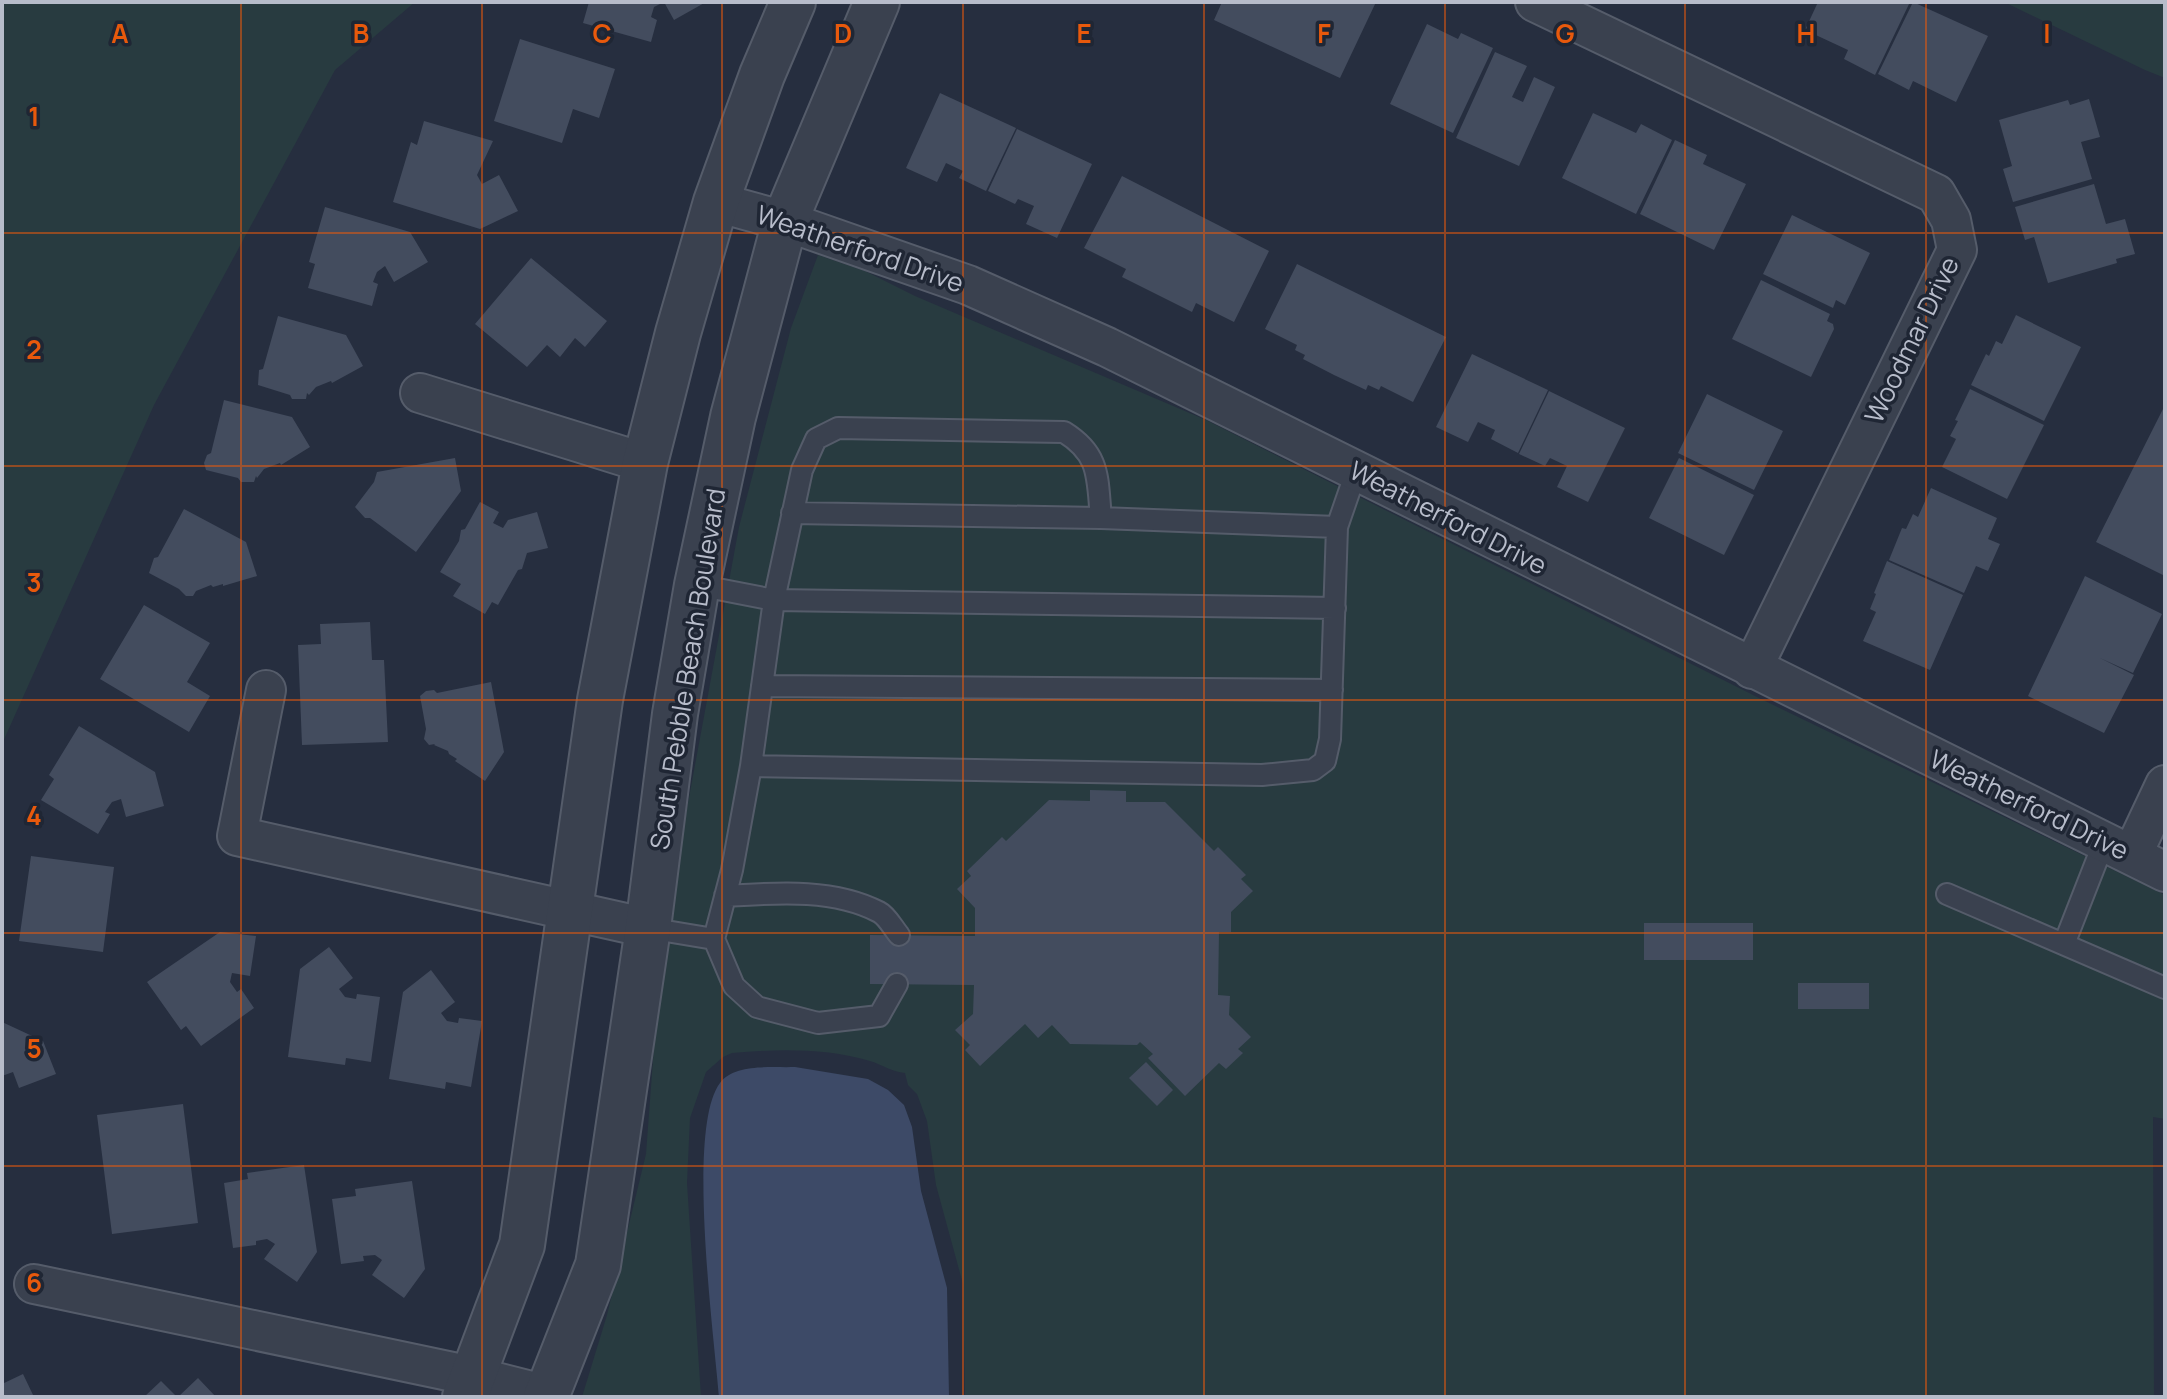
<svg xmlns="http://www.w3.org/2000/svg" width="2167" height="1399" font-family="Manrope,sans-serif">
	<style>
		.green { fill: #283b40 }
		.water { fill: #3d4a67 }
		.building { fill: #434c5e }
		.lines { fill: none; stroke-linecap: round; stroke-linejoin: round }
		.service-casing { stroke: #555c6a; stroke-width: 24 }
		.minor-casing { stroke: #555c6a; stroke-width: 42 }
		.tertiary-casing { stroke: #555c6a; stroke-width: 48 }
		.service { stroke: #3a414f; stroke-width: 20 }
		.minor { stroke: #3a414f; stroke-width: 38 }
		.tertiary { stroke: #3a414f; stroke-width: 44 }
		.grid { fill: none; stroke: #e8590c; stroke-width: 2; stroke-opacity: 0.55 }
		.labels { text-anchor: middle; stroke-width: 7; stroke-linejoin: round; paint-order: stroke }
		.street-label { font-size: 26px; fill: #b7bcca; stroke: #1f2634 }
		.grid-label { font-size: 26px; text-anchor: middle; font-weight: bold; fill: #e8590c; stroke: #1f2634; stroke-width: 7; stroke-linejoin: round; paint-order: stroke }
	</style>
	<rect width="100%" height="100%" fill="#262e3f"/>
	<path class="green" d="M2 2H415L335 70 154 405 2 744Z
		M2004 2H2165V78L2145 70Z
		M818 255 865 271 915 296 1206 420 1759 698 2165 895V1119L2153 1117 2154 1397H965L963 1284 936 1185 927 1121 917 1094 908 1085 905 1073C892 1072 883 1065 870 1061 826 1048 777 1049 732 1053L723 1057 706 1072 690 1118 687 1183 701 1397H582L607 1315 646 1154 659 979 671 895 739 527 791 328Z"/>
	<path class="water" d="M795 1067 868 1079 888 1090 904 1105 912 1127 921 1191 947 1288 949 1397H719C714 1334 686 1128 720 1083 735 1063 772 1068 795 1067Z"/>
	<path class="building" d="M589 2H706L674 20 664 2 654 7 651 17 657 20 651 42 583 23Z
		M1222 2H1376L1340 78 1214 20Z
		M1818 2H1910L1875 75 1844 59 1848 50 1805 30Z
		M1913 2 1988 36 1956 102 1913 81 1909 90 1878 74Z
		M1427 24 1458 39 1461 33 1493 48 1453 133 1390 104Z
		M520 39 615 69 599 118 573 109 562 143 494 121Z
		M1495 52 1527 66 1512 97 1523 102 1534 77 1555 87 1519 166 1456 138Z
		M940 93 1016 128 986 191 959 178 963 171 946 163 937 182 906 168Z
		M2089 99 2100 137 2081 142 2092 179 2013 202 2003 169 2012 166 1999 120 2068 100 2070 105Z
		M1593 113 1636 133 1641 124 1672 140 1636 214 1562 178Z
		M424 121 493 141 477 175 482 184 499 175 518 211 480 229 393 202 411 142 417 145Z
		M1017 129 1092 164 1057 238 1026 224 1034 206 1018 199 1015 204 988 191Z
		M1675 140 1707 155 1703 164 1746 184 1714 250 1640 214Z
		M1122 176 1269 251 1234 322 1196 303 1192 312 1122 277 1126 269 1084 248Z
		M2094 184 2106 224 2125 219 2135 254 2116 259 2117 263 2048 283 2034 237 2025 240 2015 207Z
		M325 207 410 232 428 262 394 282 385 266 377 272 373 282 378 284 372 306 308 288 315 264 309 262Z
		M1792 215 1870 253 1845 305 1836 300 1833 308 1763 274Z
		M531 258 607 321 585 347 575 338 560 357 547 345 527 367 475 324Z
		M1297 264 1446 337 1413 402 1381 386 1379 390 1368 385 1366 390 1334 375 1303 359 1305 355 1295 350 1297 345 1265 329Z
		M1761 280 1830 314 1827 321 1833 324 1834 329 1811 377 1732 339Z
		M2016 315 2081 347 2044 421 1971 385 1986 354 1989 356 1996 341 2002 344Z
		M278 316 346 335 363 366 332 383 331 381 316 387 309 395 307 393 306 399H292L290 395 258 385 259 370 263 369Z
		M1472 354 1548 390 1518 453 1491 439 1495 430 1478 422 1468 442 1436 427Z
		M1970 389 2044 425 2007 499 1942 467 1956 439 1950 436 1958 421 1955 420Z
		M1549 391 1625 428 1588 502 1557 487 1567 466 1550 458 1545 466 1519 454Z
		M1707 394 1783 431 1754 490 1678 453Z
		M224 400 292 417 310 447 281 465 280 463 264 469 257 478 256 476 254 482H241L238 478 206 470 204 463 207 455 211 453Z
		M2165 405V576L2096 542Z
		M455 458 461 491 416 552 370 518H365L355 507 374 482 377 472Z
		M1679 458 1754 495 1724 555 1649 518Z
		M1931 488 1997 518 1988 539 2000 544 1988 571 1976 566 1964 593 1889 560 1902 528 1906 529 1913 514 1918 517Z
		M480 502 499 512 493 523 503 528 508 520 537 512 548 548 527 553 522 569 518 570 498 605 492 602 485 614 453 596 461 584 440 572 459 541 461 530 465 529Z
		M184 509 246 542 257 576 223 586V584L213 587 211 585 196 591 193 596H186L179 589 149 573 154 558 158 557Z
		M1887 561 1963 595 1930 670 1863 641 1876 612 1870 609 1876 594 1874 593Z
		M2085 576 2162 614 2133 673 2100 658 2134 675 2104 733 2028 696Z
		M144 605 210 643 187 682 210 696 189 732 100 679Z
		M370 622 372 660H384L388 742 302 745 298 645 321 644 320 624Z
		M491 682 504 752 485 781 455 761 457 759 449 754 448 751 434 745 435 744 429 745 424 739 426 729 420 696 426 691 434 690 437 693Z
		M79 726 155 772 164 806 126 817 121 799 112 802 105 812 110 814 98 834 41 800 54 779 49 775Z
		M1090 790 1126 791V802H1165L1214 851 1218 847 1246 875 1241 879 1253 891 1231 912V932H1219L1218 995 1230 996 1229 1015 1251 1037 1238 1049 1243 1053 1226 1069 1219 1063 1185 1096 1148 1058 1153 1054 1140 1042 1137 1045 1070 1044 1052 1025 1038 1038 1025 1024 980 1066 965 1050 970 1045 955 1030 973 1014 974 985 870 984V935L975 936V908L957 889 971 876 967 871 1002 837 1006 841 1049 800 1090 801Z
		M31 856 114 867 103 952 19 941Z
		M1644 923H1753V960H1644Z
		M220 932 256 936 250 976 232 973 230 982 237 992 241 989 254 1008 201 1046 186 1026 181 1030 147 982Z
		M329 947 353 978 339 989 345 997 356 999 357 994 380 997 371 1062 346 1058 345 1065 288 1057 300 969Z
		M431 970 455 1002 441 1013 447 1021 458 1023 459 1018 482 1021 471 1087 446 1082 445 1089 389 1079 403 992Z
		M1798 983H1869V1009H1798Z
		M2 1022 43 1041 56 1074 19 1088 13 1072 2 1076Z
		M1146 1062 1173 1090 1157 1106 1129 1078Z
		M183 1104 198 1223 112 1234 97 1115Z
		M304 1165 317 1252 297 1282 264 1259 275 1244 267 1239 256 1241V1245L233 1248 224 1183 248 1179 247 1173Z
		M412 1181 425 1269 404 1298 372 1275 382 1260 375 1255 363 1256 364 1261 341 1264 332 1199 356 1196 355 1189Z
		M23 1374 34 1397H2V1384Z
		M198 1378 216 1397H178Z
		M161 1381 177 1397H144Z"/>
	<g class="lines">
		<g class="service-casing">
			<path id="service" d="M792 513 1101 518 1337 527 1356 472
				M697 585 774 600 1335 608
				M762 686 1332 690
				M751 766 1262 775 1313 770 1325 761 1330 739 1337 527
				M1947 894 2165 988
				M725 896C775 893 833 888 879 912 887 916 893 928 899 935
				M648 928 714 939 732 870 751 766 774 600 802 470 816 439 838 428 1064 432C1101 455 1097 478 1101 518
				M714 939 734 986 757 1007 818 1023 879 1016 897 984
				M2064 944 2104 842"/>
		</g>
		<g class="minor-casing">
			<path id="minor" d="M1535 2 1936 194 1951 220 1957 250 1752 669
				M716 202 785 221 968 285 1107 347 2165 872
				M420 393 645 463
				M266 690 237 836 648 928
				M2132 855 2165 785
				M34 1284 472 1376 547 1395"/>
		</g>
		<g class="tertiary-casing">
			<path id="tertiary" d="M465 1397 522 1245 600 700 645 463 678 333 716 202 762 75 793 2
				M546 1397 598 1265 648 928 675 714 697 585 733 417 785 221 877 2"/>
		</g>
		<use href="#service" class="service"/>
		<use href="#minor" class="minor"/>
		<use href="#tertiary" class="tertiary"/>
	</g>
	<path class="grid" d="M241 2V1397M482 2V1397M722 2V1397M963 2V1397M1204 2V1397M1445 2V1397M1685 2V1397M1926 2V1397M2 233H2165M2 466H2165M2 700H2165M2 933H2165M2 1166H2165"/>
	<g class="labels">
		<g class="street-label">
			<text transform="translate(860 249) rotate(19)" y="9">Weatherford Drive</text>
			<text transform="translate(1912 340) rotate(-64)" y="9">Woodmar Drive</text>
			<text transform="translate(1448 518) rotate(27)" y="9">Weatherford Drive</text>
			<text transform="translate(688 669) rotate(-81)" y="9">South Pebble Beach Boulevard</text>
			<text transform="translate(2029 805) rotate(26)" y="9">Weatherford Drive</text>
		</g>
	</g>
	<g class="grid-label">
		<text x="120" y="43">A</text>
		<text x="361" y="43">B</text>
		<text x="602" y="43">C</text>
		<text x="843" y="43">D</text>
		<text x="1084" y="43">E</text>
		<text x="1324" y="43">F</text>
		<text x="1565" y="43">G</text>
		<text x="1806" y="43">H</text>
		<text x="2047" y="43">I</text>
		<text x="34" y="126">1</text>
		<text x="34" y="359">2</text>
		<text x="34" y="592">3</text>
		<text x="34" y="825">4</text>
		<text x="34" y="1058">5</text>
		<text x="34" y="1292">6</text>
	</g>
	<rect width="2167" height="1399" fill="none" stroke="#b7bcca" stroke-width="8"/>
</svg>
